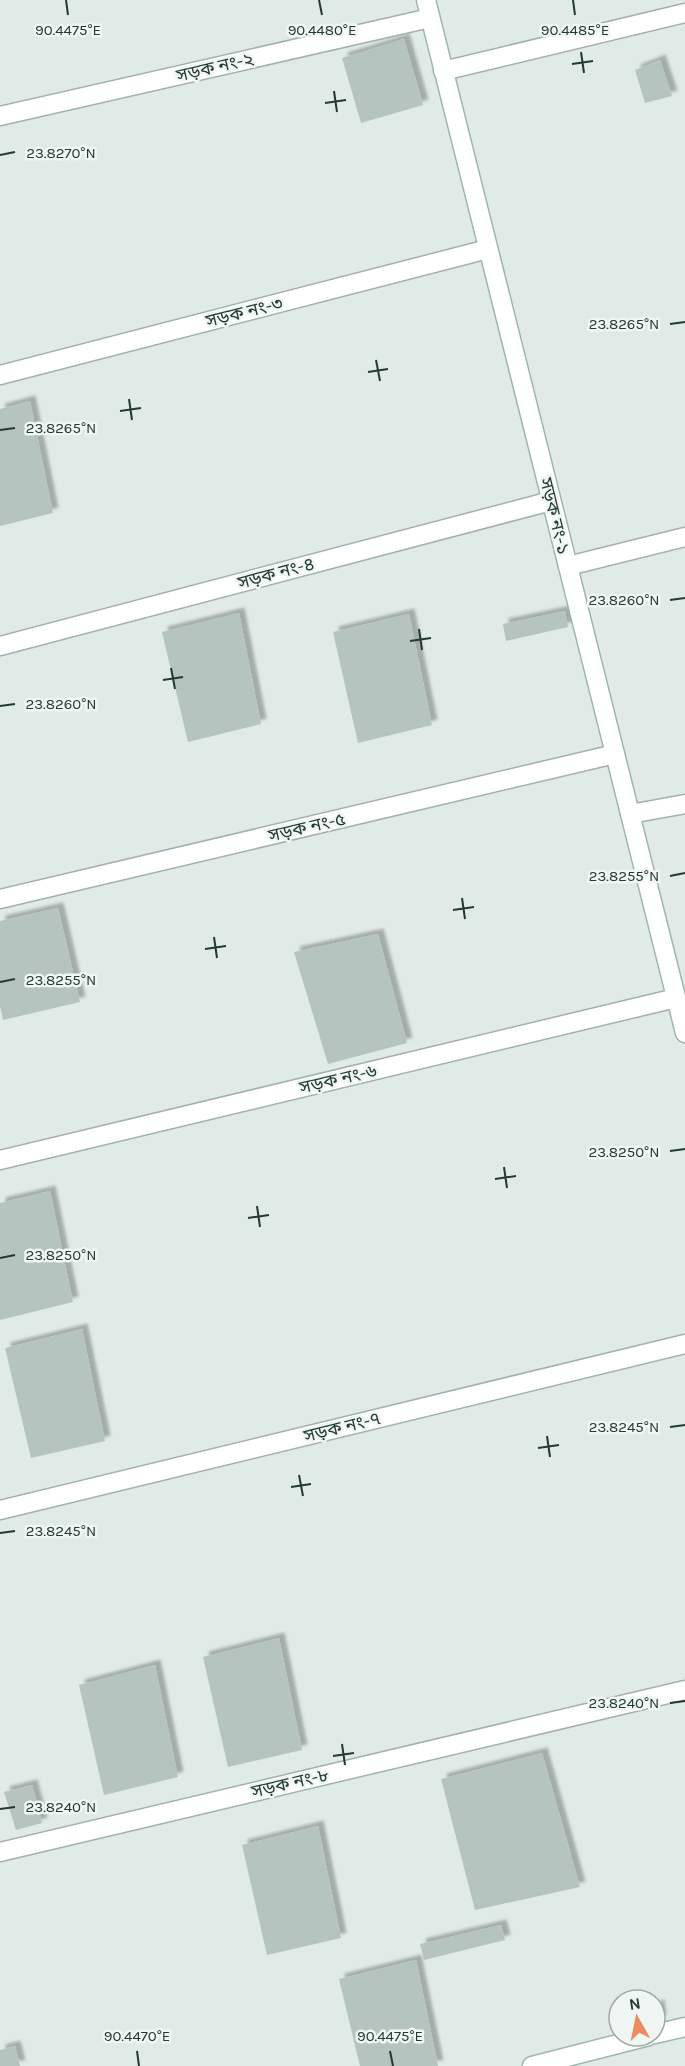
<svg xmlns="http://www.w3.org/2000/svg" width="685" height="2066" font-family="Karla,'Noto Sans Bengali',sans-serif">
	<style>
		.building { fill: #b5c4bf; filter: url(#shadow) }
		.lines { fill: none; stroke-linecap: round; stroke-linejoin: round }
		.street-casing { stroke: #a3b1ad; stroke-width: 21 }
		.secondary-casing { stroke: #a0b5af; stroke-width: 21 }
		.street { stroke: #fff; stroke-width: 18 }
		.secondary { stroke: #fff; stroke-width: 18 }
		.ticks { fill: none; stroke: #223934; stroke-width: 2 }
		.labels { text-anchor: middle; stroke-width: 5; stroke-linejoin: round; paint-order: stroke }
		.street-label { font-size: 18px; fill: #223934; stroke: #f0f6f4 }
		.ticks-label { font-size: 15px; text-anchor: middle; fill: #223934; stroke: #f0f6f4; stroke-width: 5; stroke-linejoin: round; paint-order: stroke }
	</style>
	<defs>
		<filter id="shadow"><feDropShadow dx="5.5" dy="-5.5" stdDeviation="1.5" flood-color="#0004"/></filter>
	</defs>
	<rect width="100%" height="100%" fill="#e0eae6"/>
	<path class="building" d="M404 39 423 105 361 123 342 58Z
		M660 60 672 96 645 103 635 70Z
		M30 401 53 513 0 526V409Z
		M565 611 568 627 506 641 503 624Z
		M239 613 261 724 188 742 162 632Z
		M409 614 432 725 358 743 333 632Z
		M58 908 80 1002 3 1020 0 1006V921Z
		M378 934 407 1043 328 1064 294 952Z
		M50 1191 73 1302 0 1320V1203Z
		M82 1329 105 1441 31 1458 5 1348Z
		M279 1638 302 1750 228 1767 203 1657Z
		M155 1665 178 1777 104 1795 79 1685Z
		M542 1753 580 1887 475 1910 441 1779Z
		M32 1785 42 1823 16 1830 4 1792Z
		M318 1826 341 1938 267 1955 242 1845Z
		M501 1925 505 1940 424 1960 420 1944Z
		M416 1960 438 2066H360L339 1979Z
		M659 2005 661 2020 655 2021V2006Z
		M15 2046 20 2066H0V2050Z"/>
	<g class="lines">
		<g class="street-casing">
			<path id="street" d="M443 71 685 13
				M0 116 430 18
				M0 375 488 249
				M568 566 685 537
				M0 646 551 501
				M630 814 685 804
				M0 899 615 754
				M0 1160 676 998
				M0 1510 685 1344
				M0 1852 685 1690"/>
		</g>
		<g class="secondary-casing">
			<path id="secondary" d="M426 0 685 1033
				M655 2034 685 2027
				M532 2066 649 2036"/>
		</g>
		<use href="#street" class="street"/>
		<use href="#secondary" class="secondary"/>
	</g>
	<path class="ticks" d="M66 0 68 15M319 0 322 15M573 0 575 15M581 52 584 73M572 64 593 61M334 91 337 112M325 103 346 100M0 155 15 152M670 324 685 322M376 360 380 381M368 372 388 369M129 399 132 420M120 411 141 408M0 430 15 428M670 600 685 598M419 629 422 650M410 641 431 638M171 668 175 689M163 680 183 677M0 706 15 704M670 876 685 873M462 898 465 919M453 910 474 907M214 937 217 958M205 949 226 946M0 982 15 979M670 1151 685 1149M504 1167 507 1188M495 1179 516 1176M257 1206 260 1227M248 1218 269 1215M0 1258 15 1255M670 1427 685 1425M547 1436 550 1457M538 1448 559 1445M299 1475 303 1496M291 1487 311 1484M0 1533 15 1531M670 1703 685 1701M342 1744 345 1765M333 1756 354 1753M0 1809 15 1807M137 2051 139 2066M390 2051 393 2066"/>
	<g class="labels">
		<g class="street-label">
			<text transform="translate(215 67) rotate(-13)" y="6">সড়ক নং-২</text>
			<text transform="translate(244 312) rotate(-14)" y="6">সড়ক নং-৩</text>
			<text transform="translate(555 516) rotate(76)" y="6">সড়ক নং-১</text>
			<text transform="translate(276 573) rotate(-15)" y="6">সড়ক নং-৪</text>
			<text transform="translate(307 827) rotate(-13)" y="6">সড়ক নং-৫</text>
			<text transform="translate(338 1079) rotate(-13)" y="6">সড়ক নং-৬</text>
			<text transform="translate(342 1427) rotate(-14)" y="6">সড়ক নং-৭</text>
			<text transform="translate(290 1783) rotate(-13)" y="6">সড়ক নং-৮</text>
		</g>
	</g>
	<g class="ticks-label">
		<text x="575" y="35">90.4485°E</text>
		<text x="68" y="35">90.4475°E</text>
		<text x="322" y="35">90.4480°E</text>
		<text x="61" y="158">23.8270°N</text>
		<text x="624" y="329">23.8265°N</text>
		<text x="61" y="433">23.8265°N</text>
		<text x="624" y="605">23.8260°N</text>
		<text x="61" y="709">23.8260°N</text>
		<text x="624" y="881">23.8255°N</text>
		<text x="61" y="985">23.8255°N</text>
		<text x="624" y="1157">23.8250°N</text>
		<text x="61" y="1260">23.8250°N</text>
		<text x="624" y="1432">23.8245°N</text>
		<text x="61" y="1536">23.8245°N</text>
		<text x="624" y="1708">23.8240°N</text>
		<text x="61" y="1812">23.8240°N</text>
		<text x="137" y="2041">90.4470°E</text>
		<text x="390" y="2041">90.4475°E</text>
	</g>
	<g transform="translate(637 2018) rotate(351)"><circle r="28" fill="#f0f6f4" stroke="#9eaaa7" stroke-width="1.5"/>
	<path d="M0-4.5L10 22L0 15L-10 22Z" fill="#e98c5f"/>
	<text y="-9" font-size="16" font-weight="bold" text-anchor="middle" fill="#223934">N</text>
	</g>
</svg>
